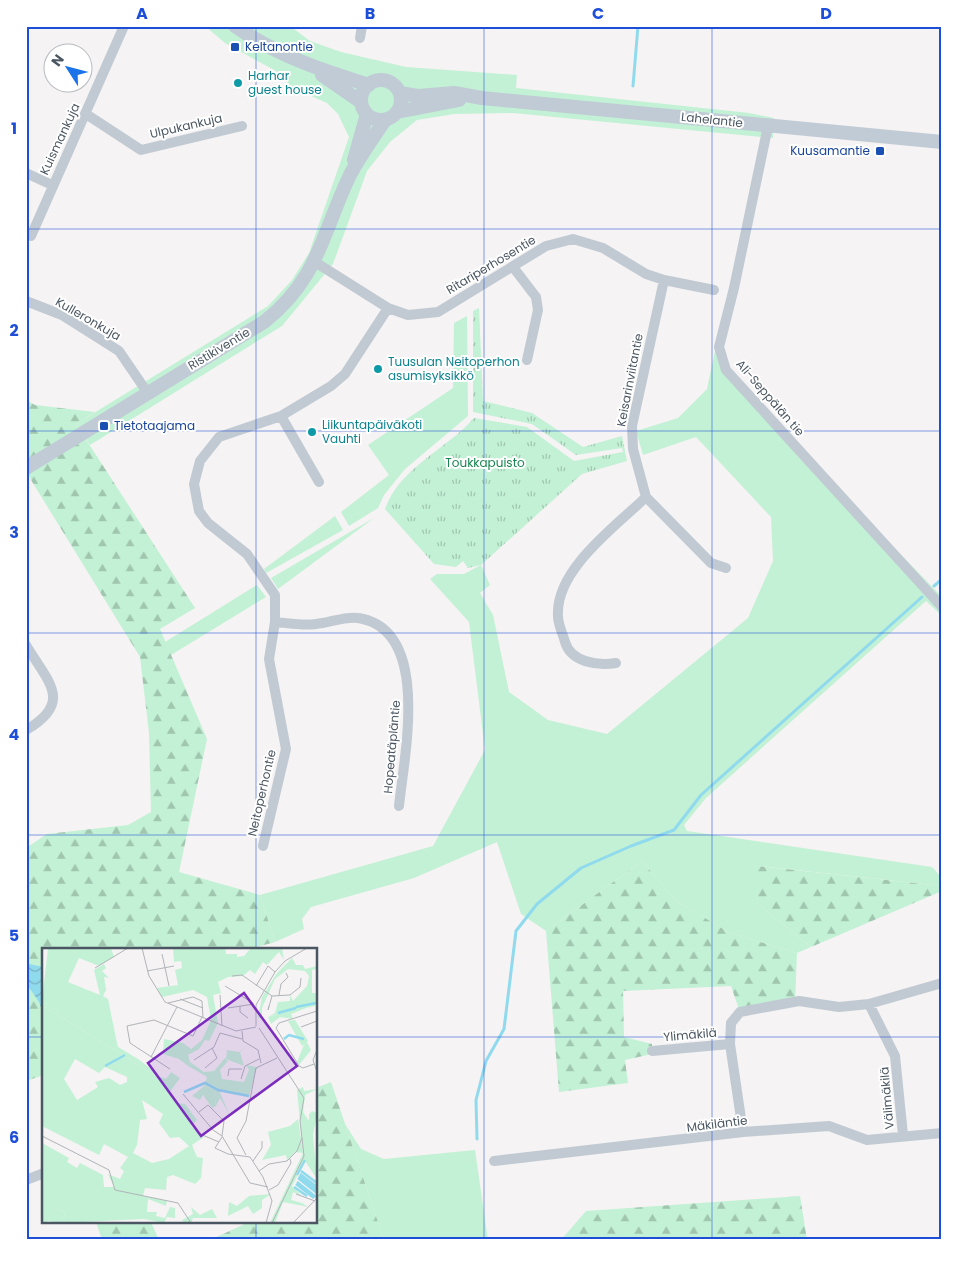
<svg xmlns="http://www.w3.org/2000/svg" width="968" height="1266" font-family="Poppins,sans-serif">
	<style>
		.green { fill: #c3f1d5 }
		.forest { fill: url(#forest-firs) }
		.park { fill: url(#park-tufts) }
		.water { fill: url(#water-waves) }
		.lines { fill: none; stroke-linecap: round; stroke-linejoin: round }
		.stream { stroke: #90daee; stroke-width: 3 }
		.street { stroke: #c1cad2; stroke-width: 10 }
		.secondary { stroke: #c1cbd6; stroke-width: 14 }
		.grid { fill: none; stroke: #1d4ed8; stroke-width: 1; stroke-opacity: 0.55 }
		.transit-dot { fill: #1a4fb4; stroke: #fff; stroke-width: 2 }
		.culture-dot { fill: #0f9aa8; stroke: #fff; stroke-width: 2 }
		.labels { text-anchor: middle; stroke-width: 4; stroke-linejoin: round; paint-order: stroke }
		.transit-label { font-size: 12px; fill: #164399; stroke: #fff; text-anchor: start }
		.culture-label { font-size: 12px; fill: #0d838f; stroke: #fff; text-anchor: start }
		.street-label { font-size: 12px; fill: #4a5661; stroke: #fff }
		.park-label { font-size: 12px; fill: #17864f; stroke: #fff }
		.inset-river { fill: none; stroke: #90daee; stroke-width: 2.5 }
		.inset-road { fill: none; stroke: #b1b4b9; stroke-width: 1 }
		.view { fill: #7b2cbf; fill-opacity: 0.15; stroke: #7b2cbf; stroke-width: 2.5 }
		.inset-edge { fill: none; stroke: #4a5661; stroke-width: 2.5 }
		.neatline { fill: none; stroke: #1d4ed8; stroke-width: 2 }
		.grid-label { font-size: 16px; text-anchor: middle; font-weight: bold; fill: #1d4ed8 }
	</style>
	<defs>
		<pattern id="forest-firs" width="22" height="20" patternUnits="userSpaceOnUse" patternTransform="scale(1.25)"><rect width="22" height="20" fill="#c3f1d5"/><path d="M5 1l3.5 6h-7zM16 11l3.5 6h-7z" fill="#a0c6b0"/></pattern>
		<pattern id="park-tufts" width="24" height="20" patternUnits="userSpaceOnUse" patternTransform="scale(1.25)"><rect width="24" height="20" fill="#c3f1d5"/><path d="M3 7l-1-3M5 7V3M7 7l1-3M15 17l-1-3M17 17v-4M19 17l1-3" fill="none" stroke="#a0c6b0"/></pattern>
		<pattern id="water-waves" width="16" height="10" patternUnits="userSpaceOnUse" patternTransform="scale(1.25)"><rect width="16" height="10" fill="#90daee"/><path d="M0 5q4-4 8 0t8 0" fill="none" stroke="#78b4c4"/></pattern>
	</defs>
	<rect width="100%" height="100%" fill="#f5f3f3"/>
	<path class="green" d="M205 26H290L310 41 341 52 406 67 517 75 516 88 749 113 774 118 773 138 513 113 454 114 417 120 390 142 367 171 333 264 282 326 90 445 76 424 268 306 292 280 309 253 349 137 338 114 327 103 293 88 276 71 225 43Z
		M467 316 468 416 405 469 384 495 378 508 349 526 341 512 389 475 368 445 453 388 454 323Z
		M715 351 851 503 942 597V616L926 601 706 798 684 825 687 831 932 867 942 878V886L759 866 757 903 811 947 797 953 730 933 675 900 642 861 546 931 521 914 497 842 414 878 311 907 302 919 304 929 275 942 260 895 433 846 485 750 469 622 430 579 437 574H464L481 565 490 585 480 593 493 615 509 692 548 720 607 734 748 618 773 561 771 517 696 437 643 455 636 431 678 418 707 389Z
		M335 516 343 530 266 573 264 569Z
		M374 518 278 589 271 578Z
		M257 585 266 597 171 655 165 642Z
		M345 1124 361 1149 384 1159 475 1150 488 1240H384Z"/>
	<path class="forest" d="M26 400 35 405 95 412 76 424 195 608 160 629 207 739 179 872 260 895 275 942 246 950H44V1075L26 1081V848L47 834 128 825 151 812 149 733 140 657 31 480 26 468Z
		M642 861 675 900 730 933 797 953 795 1002 740 1012 731 986 623 991 624 1037 652 1044V1054L625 1060 628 1083 559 1092 546 931Z
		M758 866 942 886V891L811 947 757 903Z
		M331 1082 384 1240H210L249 1222H316V1088Z
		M800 1196 807 1240H561L586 1211Z
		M96 1222H151L159 1240H102Z"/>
	<path class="park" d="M479 308 483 401 532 413 583 447 622 436 627 461 582 474 481 565 468 568 463 561 456 567 434 564 385 509C400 467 446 450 474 418L527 427 574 461 623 452 622 448 576 455 532 424 473 412V311Z"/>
	<path class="water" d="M29 964 44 967V1015L39 1002 26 983V965Z"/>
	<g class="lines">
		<path class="stream" d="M633 86 638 26
			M934 586 942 579
			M477 1139 476 1100 486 1061 504 1029 516 931 537 904 581 868 631 846 674 830 701 795 922 597"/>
		<path class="street" d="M360 38 362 26
			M86 114 141 150 242 126
			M768 126 734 288 719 347 726 370 942 607
			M26 173 52 185
			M31 236 124 26
			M315 262 388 308 408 315 438 312 546 246 573 239 603 248 646 274 664 280 714 290
			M513 267 536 297 538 310 527 360
			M664 280 632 426 633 449 646 497 711 563 726 568
			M26 301 62 315 119 351 147 392
			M281 416 319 482
			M275 622C288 623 303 626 316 624 329 623 345 616 358 618 432 629 404 756 399 806
			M26 645C48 682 74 702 26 730
			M616 663C597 666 571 662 565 642 563 634 558 625 558 616 555 570 615 527 646 497
			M263 846 286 749 269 659 275 622V595L247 554 208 523 199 511 194 484 200 461 219 437 281 416 331 386 345 374 388 308
			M869 1004 895 1056 903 1135
			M652 1051 730 1044
			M743 1132 730 1044 731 1023 740 1012 799 1001 839 1007 869 1004 942 983
			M494 1161 743 1132 829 1126 867 1140 942 1133
			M26 1180 44 1173"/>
		<path class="secondary" d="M235 26C276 55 321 70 369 85
			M322 75 361 102
			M361 100a20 20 0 1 1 40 0a20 20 0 1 1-40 0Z
			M400 93 418 96 454 93 482 98 942 142
			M397 112 459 100
			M354 160 367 114
			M26 468 264 322C319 279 322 233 350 175 360 156 373 138 385 120"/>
	</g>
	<path class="grid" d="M256 26V950M484 26V1240M712 26V1240M26 229H942M26 431H942M26 633H942M26 835H942M26 1037H44M316 1037H942M256 1222V1240"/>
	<g class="transit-dot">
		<rect x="230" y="42" width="10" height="10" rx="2.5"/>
		<rect x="875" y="146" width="10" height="10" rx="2.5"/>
		<rect x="99" y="421" width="10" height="10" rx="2.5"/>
	</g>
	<g class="culture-dot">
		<circle cx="238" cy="83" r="5"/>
		<circle cx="378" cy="369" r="5"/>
		<circle cx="312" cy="432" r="5"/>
	</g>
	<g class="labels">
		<g class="transit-label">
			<text x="245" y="51">Keltanontie</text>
			<text x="870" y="155" text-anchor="end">Kuusamantie</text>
			<text x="114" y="430">Tietotaajama</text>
		</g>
		<g class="culture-label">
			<text x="248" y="80">Harhar<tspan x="248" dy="14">guest house</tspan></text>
			<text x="388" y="366">Tuusulan Neitoperhon<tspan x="388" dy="14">asumisyksikkö</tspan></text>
			<text x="322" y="429">Liikuntapäiväkoti<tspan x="322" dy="14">Vauhti</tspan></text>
		</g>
		<g class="street-label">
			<text transform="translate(712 120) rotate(6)" y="4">Lahelantie</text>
			<text transform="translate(186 126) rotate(-13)" y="4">Ulpukankuja</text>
			<text transform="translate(60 139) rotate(-65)" y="4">Kuismankuja</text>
			<text transform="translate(491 265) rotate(-31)" y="4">Ritariperhosentie</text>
			<text transform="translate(88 319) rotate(30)" y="4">Kulleronkuja</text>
			<text transform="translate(219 349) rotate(-31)" y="4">Ristikiventie</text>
			<text transform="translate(630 380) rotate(-79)" y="4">Keisarinviitantie</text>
			<text transform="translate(770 398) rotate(49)" y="4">Ali-Seppälän tie</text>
			<text transform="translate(392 747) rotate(-85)" y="4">Hopeatäpläntie</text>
			<text transform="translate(262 793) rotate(-77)" y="4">Neitoperhontie</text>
			<text transform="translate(690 1035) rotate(-5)" y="4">Ylimäkilä</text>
			<text transform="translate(887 1098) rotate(-95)" y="4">Välimäkilä</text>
			<text transform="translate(717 1124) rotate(-7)" y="4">Mäkiläntie</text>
		</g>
		<g class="park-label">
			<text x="485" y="467">Toukkapuisto</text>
		</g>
	</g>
	<g transform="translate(42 948)">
		<rect width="275" height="275" fill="#f5f3f3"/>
		<path d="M0 53 96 111 116 126H111L0 57ZM259 58 264 60 249 66 251 71 238 69 229 76 226 69ZM253 72 269 102 257 117 255 114 263 94 251 74ZM183 110 186 113 178 122 180 131 202 134 207 122 204 117 215 119 207 148 177 142 187 166 178 150 174 158 172 141 162 138 165 129 146 118 148 114 162 124 172 123ZM261 139 262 143 275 141 263 147 261 164 267 173V166L270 163 275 165 271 187 275 231 263 213 250 238 260 248 251 244 249 252 260 255 266 259 241 254 233 275H228L261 205 255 142ZM229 246 220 252V260L211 266 206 258 186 268 187 254 195 258 207 248ZM13 260 24 265 19 275H8Z" fill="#c3f1d5"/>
		<path d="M6 0H69L72 9 57 18 37 10 26 34 58 47 52 22 62 16 64 20 60 23 67 30 62 29 64 42 61 48 66 51 76 100 0 53ZM131 0H183L184 6H195V9L202 8 209 0H240L242 12 237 4 225 17 221 14 213 26 208 22 201 28 186 29 176 34 179 45 171 47 176 75 167 93 163 92 157 101 146 107 148 114 146 118 137 111 121 106 122 91 141 95 149 101 160 92 169 72 165 49 151 42 120 49 115 40 136 37 133 22 140 20 139 13 132 14ZM250 10 254 17H261L263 21 275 18V21L270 22V45H275L273 58 227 68 233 65 236 54 248 53V47L251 53 265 38 267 28 263 23 246 21 233 31 220 60V69L216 70 220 49 235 25ZM0 57 111 126 124 131 129 124 138 130 127 145 135 155 143 156 155 172 149 178 162 189 150 197 155 209 161 210 159 230 153 236 131 227 125 229 124 242 103 240 101 248 125 253 124 258 106 251 105 264H115L114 268 123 270 128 259 133 260V270L125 269 122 275 102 271 19 275 24 265 13 260 11 272 0 275V195L27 210 25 214 35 220 38 215 61 227 62 239H72L66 226 78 231 82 223 78 220 86 209 62 196 57 207 0 178ZM33 111 57 125 63 119 85 129V134L78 137 67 130 53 134 56 139 35 152 22 131ZM100 152 121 166 117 175 128 190 137 189 147 198 127 211 110 215 91 205 95 197 98 172 105 171ZM162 138 172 141 174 158 170 160 161 147 158 152 150 148ZM149 259 158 267 170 261 175 270H151L149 275H142L140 272 151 266Z" fill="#c3f1d5" fill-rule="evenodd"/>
		<path d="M253 72 266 93 260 98 246 73ZM205 98 198 104 202 118 184 111 185 102 197 104ZM256 171 261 205 253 204 245 213 244 207 220 212 229 197 226 184 248 178Z" fill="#c3f1d5"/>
		<path class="inset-river" d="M254 59 274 55M236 65 254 60M242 91 247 87 262 91M63 118 83 107M142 144 163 135 176 142 207 148M259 223 275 235M258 226 275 239M255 227 263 212M257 228 275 242M256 230 275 245M255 234 274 249M254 236 272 250M252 239 265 248"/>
		<path class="inset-road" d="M100 0 107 28 123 54 194 83 214 79M120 6 127 38M53 20 86 0M105 23 132 18M190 28 200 27 230 48 248 47 258 39 259 30M183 38 211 55M214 38 226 18 233 24M178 47 180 78M237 47 239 36 246 29 244 25M138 51 161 60M126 55 151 49 160 53 161 70M198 58V64L206 70M227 58 226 62 230 48M186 60 212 56M214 78V57L233 24 243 13 265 0M259 79 275 73M217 80 262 150 258 173 262 208 230 275M200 83 201 93 216 102 219 115M275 102 271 112 275 124M109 109 135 59M152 112 172 99 178 85 200 91M272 116 261 120 257 118 234 80 237 75 275 63M163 120 175 110 170 100M128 121 88 95 85 78 112 72 151 88 160 69M186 128 187 121H200M199 131 203 118 217 111M141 146 171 182 180 188M157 164 166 157 182 173 180 188M153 180 158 186 177 194M0 188 67 222 73 242 136 255 149 275M180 188 208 235 226 239M180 189 173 200 186 206 208 209 221 229 230 253 224 275M204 207 195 190 204 173 214 120 235 110M211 213 220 200V193M217 223 227 216 245 213 255 203 260 190M227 242 236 237 249 215 248 211M254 246 273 253M251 275 275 250"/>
		<path class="view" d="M202 45 255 118 159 188 106 115Z"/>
		<rect width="275" height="275" class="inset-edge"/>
	</g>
	<rect width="968" height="1266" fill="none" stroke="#ffffff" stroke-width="55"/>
	<g transform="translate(68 68) rotate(306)"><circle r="24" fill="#ffffff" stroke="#b7bbc0"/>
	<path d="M0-4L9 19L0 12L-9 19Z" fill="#1a73e8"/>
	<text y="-8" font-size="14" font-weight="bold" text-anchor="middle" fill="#4a5661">N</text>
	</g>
	<rect x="28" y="28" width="912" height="1210" class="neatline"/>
	<g class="grid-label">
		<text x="142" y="19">A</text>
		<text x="370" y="19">B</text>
		<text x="598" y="19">C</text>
		<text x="826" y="19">D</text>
		<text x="14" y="134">1</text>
		<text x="14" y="336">2</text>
		<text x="14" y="538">3</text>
		<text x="14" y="740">4</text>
		<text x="14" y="941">5</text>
		<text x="14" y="1143">6</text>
	</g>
</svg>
